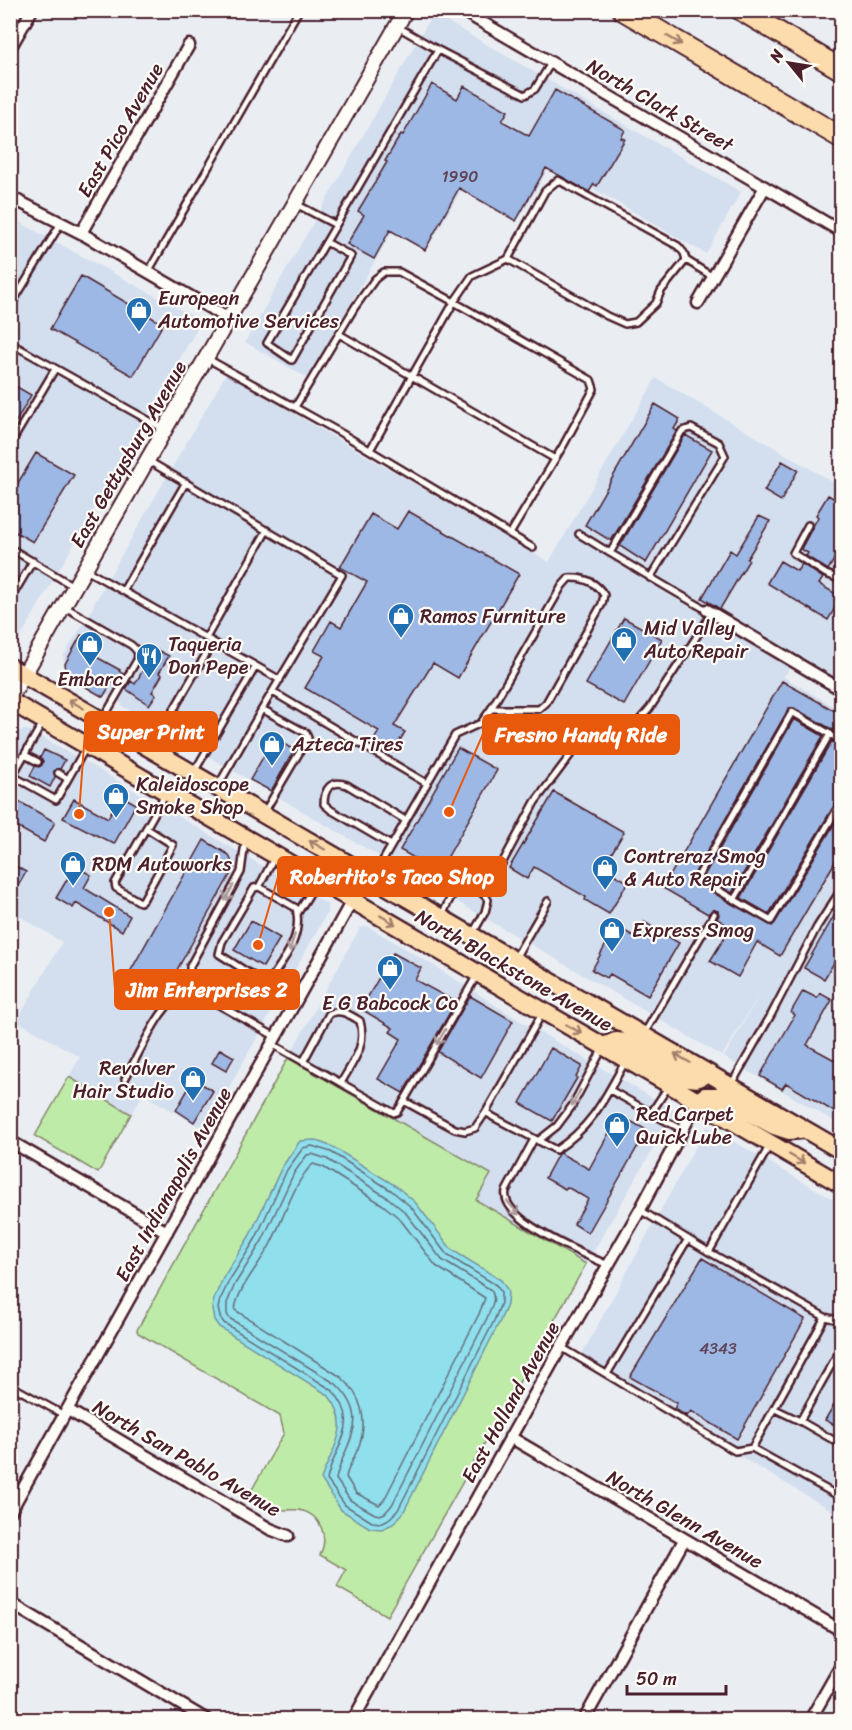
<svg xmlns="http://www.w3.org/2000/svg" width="852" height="1730" font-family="Sriracha,sans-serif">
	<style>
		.built { fill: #d3deee }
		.green { fill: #bfeba8; stroke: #84856a; stroke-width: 1.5 }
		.water { fill: #8fdfed; stroke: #73929f; stroke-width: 1.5 }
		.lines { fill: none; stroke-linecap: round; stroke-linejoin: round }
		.shore { stroke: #666c79; stroke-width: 1.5 }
		.building { fill: #9db8e4; stroke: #4a1f2b; stroke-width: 1.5 }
		.service-casing { stroke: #4a1f2b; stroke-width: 10 }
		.minor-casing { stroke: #4a1f2b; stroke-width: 15 }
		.tertiary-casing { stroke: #4a1f2b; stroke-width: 18 }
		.primary-casing { stroke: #4a1f2b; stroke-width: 21 }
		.motorway-casing { stroke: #4a1f2b; stroke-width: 24 }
		.service { stroke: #fdfcf7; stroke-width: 5 }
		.minor { stroke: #fdfcf7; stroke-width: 10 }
		.tertiary { stroke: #fdfcf7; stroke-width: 14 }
		.primary { stroke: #fcdcac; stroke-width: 16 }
		.motorway { stroke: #fcdcac; stroke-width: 20 }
		.oneway { stroke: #a37e6c }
		.oneway2 { stroke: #ac999b }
		.labels { text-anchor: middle; stroke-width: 4.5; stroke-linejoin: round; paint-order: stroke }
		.number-label { font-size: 16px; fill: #5f4559 }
		.street-label { font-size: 20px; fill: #4a1f2b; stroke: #fdfcf7 }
		.poi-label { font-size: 20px; fill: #4a1f2b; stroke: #fdfcf7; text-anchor: start }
		.leader { fill: none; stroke: #e8590c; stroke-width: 2 }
		.callout-dot { fill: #e8590c; stroke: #fdfcf7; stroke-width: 2 }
		.callout { fill: #e8590c; stroke: #e8590c; stroke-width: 2 }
		.callout-label { font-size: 21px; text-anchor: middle; font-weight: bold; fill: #fff }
	</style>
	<rect width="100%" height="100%" fill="#eaeef3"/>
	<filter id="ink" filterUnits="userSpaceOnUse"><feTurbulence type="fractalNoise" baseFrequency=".0167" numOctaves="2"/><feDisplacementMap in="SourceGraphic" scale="12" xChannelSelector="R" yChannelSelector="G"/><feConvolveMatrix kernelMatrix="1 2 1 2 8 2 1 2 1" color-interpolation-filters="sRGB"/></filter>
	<g filter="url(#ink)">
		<path class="built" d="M436 15 741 192 706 254 551 164 520 217 464 185 429 246 395 226 308 378 245 342 431 17Z
			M10 217 192 316 197 329 19 640 11 642Z
			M226 374 549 562 656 378 841 487V697L790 667 784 677 841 711V1125L724 1057 762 990 722 1056 122 706 121 703 106 694 105 696 67 674 63 657 94 606 93 605Z
			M25 730 31 731 91 765 327 904V913L205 1130 143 1094 131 1114 69 1077 80 1057 17 1021 62 942 11 911V738L19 731Z
			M367 926 428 962 519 1020 675 1111 586 1264 476 1200 490 1173 288 1058 360 928Z
			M707 1126 841 1204V1516L578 1361Z"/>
		<path class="green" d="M288 1058 491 1174 476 1200 586 1264 387 1616 337 1587 346 1570 320 1555C329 1537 321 1514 299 1510 293 1509 286 1511 280 1509 270 1507 260 1499 250 1493L284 1433 280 1416 138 1333 137 1330Z
			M69 1077 131 1114 98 1173 35 1136Z"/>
		<path class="water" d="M314 1140 333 1147 396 1186 415 1202 452 1250 501 1280 508 1291 507 1305 499 1323 403 1513 393 1524 382 1529 370 1528 341 1510 321 1479C332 1448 354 1426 328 1395L219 1327 214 1320 212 1308 214 1299 223 1278 250 1235 282 1167 300 1141Z"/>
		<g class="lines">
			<path class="shore" d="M312 1146 331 1152 392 1191 411 1207 447 1255 496 1285 501 1292V1303L494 1321 398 1510 389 1519 381 1523 372 1522 345 1505 327 1480C334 1444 364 1425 332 1390L224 1323 220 1317 218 1308 220 1300 229 1281 256 1238 287 1170 303 1148Z
				M312 1154 327 1159 388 1198 405 1212 442 1260 491 1290C497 1299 491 1308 487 1318L392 1505 385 1513 380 1515 375 1514 350 1500 336 1479C344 1442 374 1420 336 1384L229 1318 227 1314V1303L235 1284 262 1241 294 1173 307 1155Z
				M313 1164 323 1167 383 1205 399 1218 436 1266 485 1298 479 1314 384 1500 379 1505 356 1493 346 1477C348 1467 355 1457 359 1446 368 1421 362 1395 341 1377L235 1310C237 1289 260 1264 270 1245 282 1223 295 1179 313 1164Z"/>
		</g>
		<path class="building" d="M432 84 457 99 464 86 508 111 502 121 529 136 555 90 625 130 621 138 625 139 597 186 594 184 589 192 546 168 516 221 459 188 425 250 390 230 374 259 347 244 364 215 358 211 387 162 385 161 401 134 403 135Z
			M81 276 163 324 133 376 50 329Z
			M10 383 31 395 10 432Z
			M655 404 680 419 674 429 677 431 611 541 585 525Z
			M685 435 712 450 646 563 620 546Z
			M36 453 74 475 33 542 10 529V496Z
			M782 461 798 470 781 501 764 491Z
			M828 495 842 503V546L828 570 806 556 808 553 801 549 818 517 816 515Z
			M408 511 519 574 458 678 433 663 394 726 405 732 393 752 374 740 379 731 305 688 324 656 314 651 331 621 341 627 367 582 340 567 371 514 397 529Z
			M759 516 770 521 747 559 749 560 720 609 702 598 730 550 736 554Z
			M780 561 797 571 802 564 823 578 819 584 841 597 828 620 767 583Z
			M624 618 662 639 624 705 586 684Z
			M81 635 97 644 91 654 120 670 119 671 123 674 117 684 113 681 103 697 67 676 65 664Z
			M155 649 169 656 159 673 162 675 152 692 156 695 149 705 126 689 131 681 135 684Z
			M782 681 842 715V735L794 708H789L693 876V880L732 904 772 926 775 923 842 811V850L780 956 757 942 738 977 710 961 731 927 717 919 719 915 718 911 712 910 708 914 663 888Z
			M794 719 823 736 732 893 704 876Z
			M274 738 294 750 271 791 250 780Z
			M832 741 842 746V796L838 799 769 914 741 898Z
			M458 748 497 770 439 872 400 850Z
			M44 750 65 760 60 769H56L54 771 55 777 50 787 30 776 35 766 39 767 42 765 43 761 40 758Z
			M554 792 624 832 603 868 628 882 609 914 585 900 586 897 534 867 527 879 509 868Z
			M120 795 136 804 114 844 63 818 74 799 108 818Z
			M20 802 55 822 44 842 10 823V818Z
			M204 840 229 855 234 868 160 1000 125 981Z
			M10 863 26 872 10 900Z
			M75 866 91 875 84 888 130 916 122 931 76 903 73 908 56 898Z
			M842 902V950L824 979 804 968Z
			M251 921 280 938 263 967 234 950Z
			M644 922 679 943 648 996 610 974 607 978 592 970 616 926 635 937Z
			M393 953 421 968 415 980 456 1002 403 1093 378 1079 401 1039 390 1032 393 1028 361 1009Z
			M803 991 817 998 820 993 832 1000 807 1045 842 1064V1103L836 1113 786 1083 782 1089 760 1076 795 1015 791 1012Z
			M470 996 513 1021 481 1078 438 1052Z
			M551 1048 582 1066 576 1077 577 1078 552 1121 520 1103Z
			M220 1049 234 1057 226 1071 212 1063Z
			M194 1079 213 1091 194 1122 176 1110Z
			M619 1115 647 1130 588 1233 574 1224 588 1199 567 1187 565 1189 545 1178 558 1154 560 1153 589 1169Z
			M702 1258 805 1319 737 1439 691 1411 687 1416 674 1409 677 1403 630 1377Z
			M842 1391V1429L825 1420Z"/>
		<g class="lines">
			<g class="service-casing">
				<path id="service" d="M398 27 438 50
					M296 204 336 225 438 50 525 95 535 89 551 63
					M326 242 351 256 292 360 267 343 326 242 336 225
					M686 260 661 291 656 303 636 322 625 324 607 316 508 259 545 191 558 180 678 246 684 253 686 260 713 277
					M148 272 299 10
					M10 307 61 223
					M339 334 555 459
					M10 343 164 429
					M208 359 341 433 533 548
					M295 407 355 307 375 279 384 272H399L454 302 591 380 594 389 563 446 510 534
					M10 445 55 369
					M370 450 454 302 472 276 508 259
					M147 460 342 575 262 709
					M808 525 793 553 826 574 842 580
					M579 534 610 553
					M10 548 73 586
					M86 570 213 642
					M650 578 725 456 719 443 691 428 682 431 610 553C642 572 674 592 707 610
					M123 591 186 482
					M10 600 33 561
					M65 607 131 645C137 650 139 653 137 660L103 719
					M206 638 267 530
					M256 666 280 680
					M273 692 426 783
					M842 741 792 712 697 878 771 921 842 801
					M152 747 213 642 256 666 194 772
					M25 755 38 762
					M58 773 68 779
					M13 776 56 800 85 749
					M10 780 42 724
					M218 786 262 709 306 733 308 738 265 811
					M146 828 173 845 143 900 140 902 116 888 115 883 166 793
					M391 845 331 810 324 804C324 789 331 779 347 785L405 820
					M374 876 455 735 481 723 491 709 562 586 569 578C584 577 596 582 604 595L602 604 546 703 539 709H491
					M259 887 296 908C303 936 285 958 270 980L255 977 219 954 222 942 254 888 259 887 275 856
					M485 895 535 802 572 753 586 736 603 730 624 728 637 723 650 708 712 613
					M734 900 830 734
					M297 914 317 882
					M442 916C448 903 451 892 464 885 473 888 483 891 488 900L485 912 473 933
					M515 958 548 901
					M274 974 301 993
					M477 975 404 1101 455 1129 465 1131 475 1128 486 1112
					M190 993V966L241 872 245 842
					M543 1012 486 1112 493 1117 556 1150C592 1127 605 1098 625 1062
					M644 1034 714 914
					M272 1044 394 1113 397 1112 404 1101
					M303 1062 329 1014C340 1008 350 1015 360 1021 367 1047 353 1061 341 1083
					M125 1079C137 1058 157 1011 176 998 185 992 194 992 203 996L276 1037
					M731 1085 771 1015 817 927 842 888
					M610 1090 651 1113 668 1087
					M651 1113 683 1130
					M534 1139 506 1191C499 1220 586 1255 608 1265
					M538 1141 557 1126 572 1106 603 1048
					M770 1145 709 1252 825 1317
					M640 1210 709 1252
					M842 1321 825 1317 752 1448 842 1498
					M842 1346 800 1421 842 1445
					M561 1347 735 1451 752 1448
					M607 1374 688 1239
					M10 1385 64 1415
					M775 1409 800 1421"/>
			</g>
			<g class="minor-casing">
				<path id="minor" d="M461 10 842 232
					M10 48 32 10
					M10 197 81 233 229 319
					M81 233 189 45
					M698 303 765 187
					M707 610 842 690
					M10 1141 167 1232
					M68 1410 270 1529 288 1536
					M510 1437 842 1631
					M10 1512 367 874
					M10 1603 207 1720
					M353 1720 561 1347 640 1210 698 1101
					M584 1720 684 1540
					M810 1720 842 1664"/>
			</g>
			<g class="tertiary-casing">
				<path id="tertiary" d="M10 699 406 10"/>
			</g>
			<g class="primary-casing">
				<path id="primary" d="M10 667 842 1151
					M10 701 842 1185
					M604 1046 616 1041 627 1042 685 1077C694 1079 700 1081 706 1072
					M698 1101 705 1096H718L774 1126 789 1131 800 1130"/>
			</g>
			<g class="motorway-casing">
				<path id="motorway" d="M623 10 842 138
					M741 10 842 70"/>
			</g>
			<use href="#service" class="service"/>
			<use href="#minor" class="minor"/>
			<use href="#tertiary" class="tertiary"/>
			<use href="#primary" class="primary"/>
			<use href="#motorway" class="motorway"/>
		</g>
		<defs><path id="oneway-shaft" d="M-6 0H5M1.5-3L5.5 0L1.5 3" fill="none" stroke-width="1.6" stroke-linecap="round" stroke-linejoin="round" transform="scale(1.5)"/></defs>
		<g class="oneway">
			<use href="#oneway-shaft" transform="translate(674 40) rotate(30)"/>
			<use href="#oneway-shaft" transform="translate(76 704) rotate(-150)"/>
			<use href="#oneway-shaft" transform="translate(317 845) rotate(-150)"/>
			<use href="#oneway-shaft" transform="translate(388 920) rotate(30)"/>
			<use href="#oneway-shaft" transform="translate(574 1029) rotate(30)"/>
			<use href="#oneway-shaft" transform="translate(682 1058) rotate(-150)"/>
			<use href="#oneway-shaft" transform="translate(797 1159) rotate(30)"/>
		</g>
		<g class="oneway2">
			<use href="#oneway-shaft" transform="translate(229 893) rotate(119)"/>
			<use href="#oneway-shaft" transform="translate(292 943) rotate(108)"/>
			<use href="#oneway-shaft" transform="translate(441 1037) rotate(120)"/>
			<use href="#oneway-shaft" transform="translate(576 1098) rotate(119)"/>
			<use href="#oneway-shaft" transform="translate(513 1208) rotate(50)"/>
		</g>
	</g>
	<defs>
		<g id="shop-pin" transform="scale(1.35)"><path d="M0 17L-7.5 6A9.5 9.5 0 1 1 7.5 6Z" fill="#1f6fb2" stroke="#fdfcf7"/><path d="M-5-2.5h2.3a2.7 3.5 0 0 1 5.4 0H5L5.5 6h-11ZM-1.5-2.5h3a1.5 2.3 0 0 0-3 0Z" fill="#fff"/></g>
		<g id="restaurant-pin" transform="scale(1.35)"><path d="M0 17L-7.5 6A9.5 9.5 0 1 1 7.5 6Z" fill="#1f6fb2" stroke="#fdfcf7"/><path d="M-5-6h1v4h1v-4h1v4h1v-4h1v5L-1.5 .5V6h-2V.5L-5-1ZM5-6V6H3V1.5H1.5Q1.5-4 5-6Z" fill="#fff"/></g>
	</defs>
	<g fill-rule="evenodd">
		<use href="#shop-pin" x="139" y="310"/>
		<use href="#shop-pin" x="401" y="616"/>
		<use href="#shop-pin" x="624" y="640"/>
		<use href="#shop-pin" x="90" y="644"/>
		<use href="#restaurant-pin" x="149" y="656"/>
		<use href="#shop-pin" x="272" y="744"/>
		<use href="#shop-pin" x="116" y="796"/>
		<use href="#shop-pin" x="73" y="864"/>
		<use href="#shop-pin" x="605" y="868"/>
		<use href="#shop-pin" x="612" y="930"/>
		<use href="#shop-pin" x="390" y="968"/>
		<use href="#shop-pin" x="193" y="1079"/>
		<use href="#shop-pin" x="617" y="1125"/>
	</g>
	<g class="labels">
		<g class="number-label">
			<text x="460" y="182">1990</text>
			<text x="718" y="1354">4343</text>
		</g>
		<g class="street-label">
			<text transform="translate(660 105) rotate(30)" y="7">North Clark Street</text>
			<text transform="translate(120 130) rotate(-60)" y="7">East Pico Avenue</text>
			<text transform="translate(128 454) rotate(-60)" y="7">East Gettysburg Avenue</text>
			<text transform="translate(514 970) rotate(30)" y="7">North Blackstone Avenue</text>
			<text transform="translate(173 1184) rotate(-61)" y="7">East Indianapolis Avenue</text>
			<text transform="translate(510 1402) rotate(-61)" y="7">East Holland Avenue</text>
			<text transform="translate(187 1458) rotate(30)" y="7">North San Pablo Avenue</text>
			<text transform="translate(685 1519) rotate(30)" y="7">North Glenn Avenue</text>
		</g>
		<g class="poi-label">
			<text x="158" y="305">European<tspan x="158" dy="23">Automotive Services</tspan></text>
			<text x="420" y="623">Ramos Furniture</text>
			<text x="644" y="635">Mid Valley<tspan x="644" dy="23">Auto Repair</tspan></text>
			<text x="168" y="651">Taqueria<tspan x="168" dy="23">Don Pepe</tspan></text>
			<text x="90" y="686" text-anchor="middle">Embarc</text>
			<text x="292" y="751">Azteca Tires</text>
			<text x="136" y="791">Kaleidoscope<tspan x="136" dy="23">Smoke Shop</tspan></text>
			<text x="624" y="863">Contreraz Smog<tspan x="624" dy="23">&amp; Auto Repair</tspan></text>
			<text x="92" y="871">RDM Autoworks</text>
			<text x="632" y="937">Express Smog</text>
			<text x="390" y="1010" text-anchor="middle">E G Babcock Co</text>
			<text x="174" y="1075" text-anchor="end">Revolver<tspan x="174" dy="23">Hair Studio</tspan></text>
			<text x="636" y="1121">Red Carpet<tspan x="636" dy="23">Quick Lube</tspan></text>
		</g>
	</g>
	<path class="leader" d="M79 814L85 732M449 812L483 734M258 945L278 877M109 912L115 989"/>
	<g class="callout-dot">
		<circle cx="79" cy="814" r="6"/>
		<circle cx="449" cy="812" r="6"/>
		<circle cx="258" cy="945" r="6"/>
		<circle cx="109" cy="912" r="6"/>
	</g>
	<g class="callout">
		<rect x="85" y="712" width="132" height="39" rx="6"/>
		<rect x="483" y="715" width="196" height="39" rx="6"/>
		<rect x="278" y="857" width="228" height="39" rx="6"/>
		<rect x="115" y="970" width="184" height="39" rx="6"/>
	</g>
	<g class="callout-label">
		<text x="151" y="739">Super Print</text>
		<text x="581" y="742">Fresno Handy Ride</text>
		<text x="392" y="884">Robertito's Taco Shop</text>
		<text x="207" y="997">Jim Enterprises 2</text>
	</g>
	<rect width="852" height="1730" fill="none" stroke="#fdfcf7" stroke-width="36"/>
	<rect x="18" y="18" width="816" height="1694" fill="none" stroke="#4a1f2b" stroke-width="2" filter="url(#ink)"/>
	<g transform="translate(789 63) rotate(300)" stroke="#fdfcf7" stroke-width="4.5" paint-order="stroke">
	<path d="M0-4.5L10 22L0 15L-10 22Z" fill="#4a1f2b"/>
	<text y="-9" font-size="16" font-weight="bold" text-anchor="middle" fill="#4a1f2b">N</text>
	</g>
	<path d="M627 1685v9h99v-9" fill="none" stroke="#4a1f2b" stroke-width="3"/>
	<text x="636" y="1685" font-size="18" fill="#4a1f2b" stroke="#fdfcf7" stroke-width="4.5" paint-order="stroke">50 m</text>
</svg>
